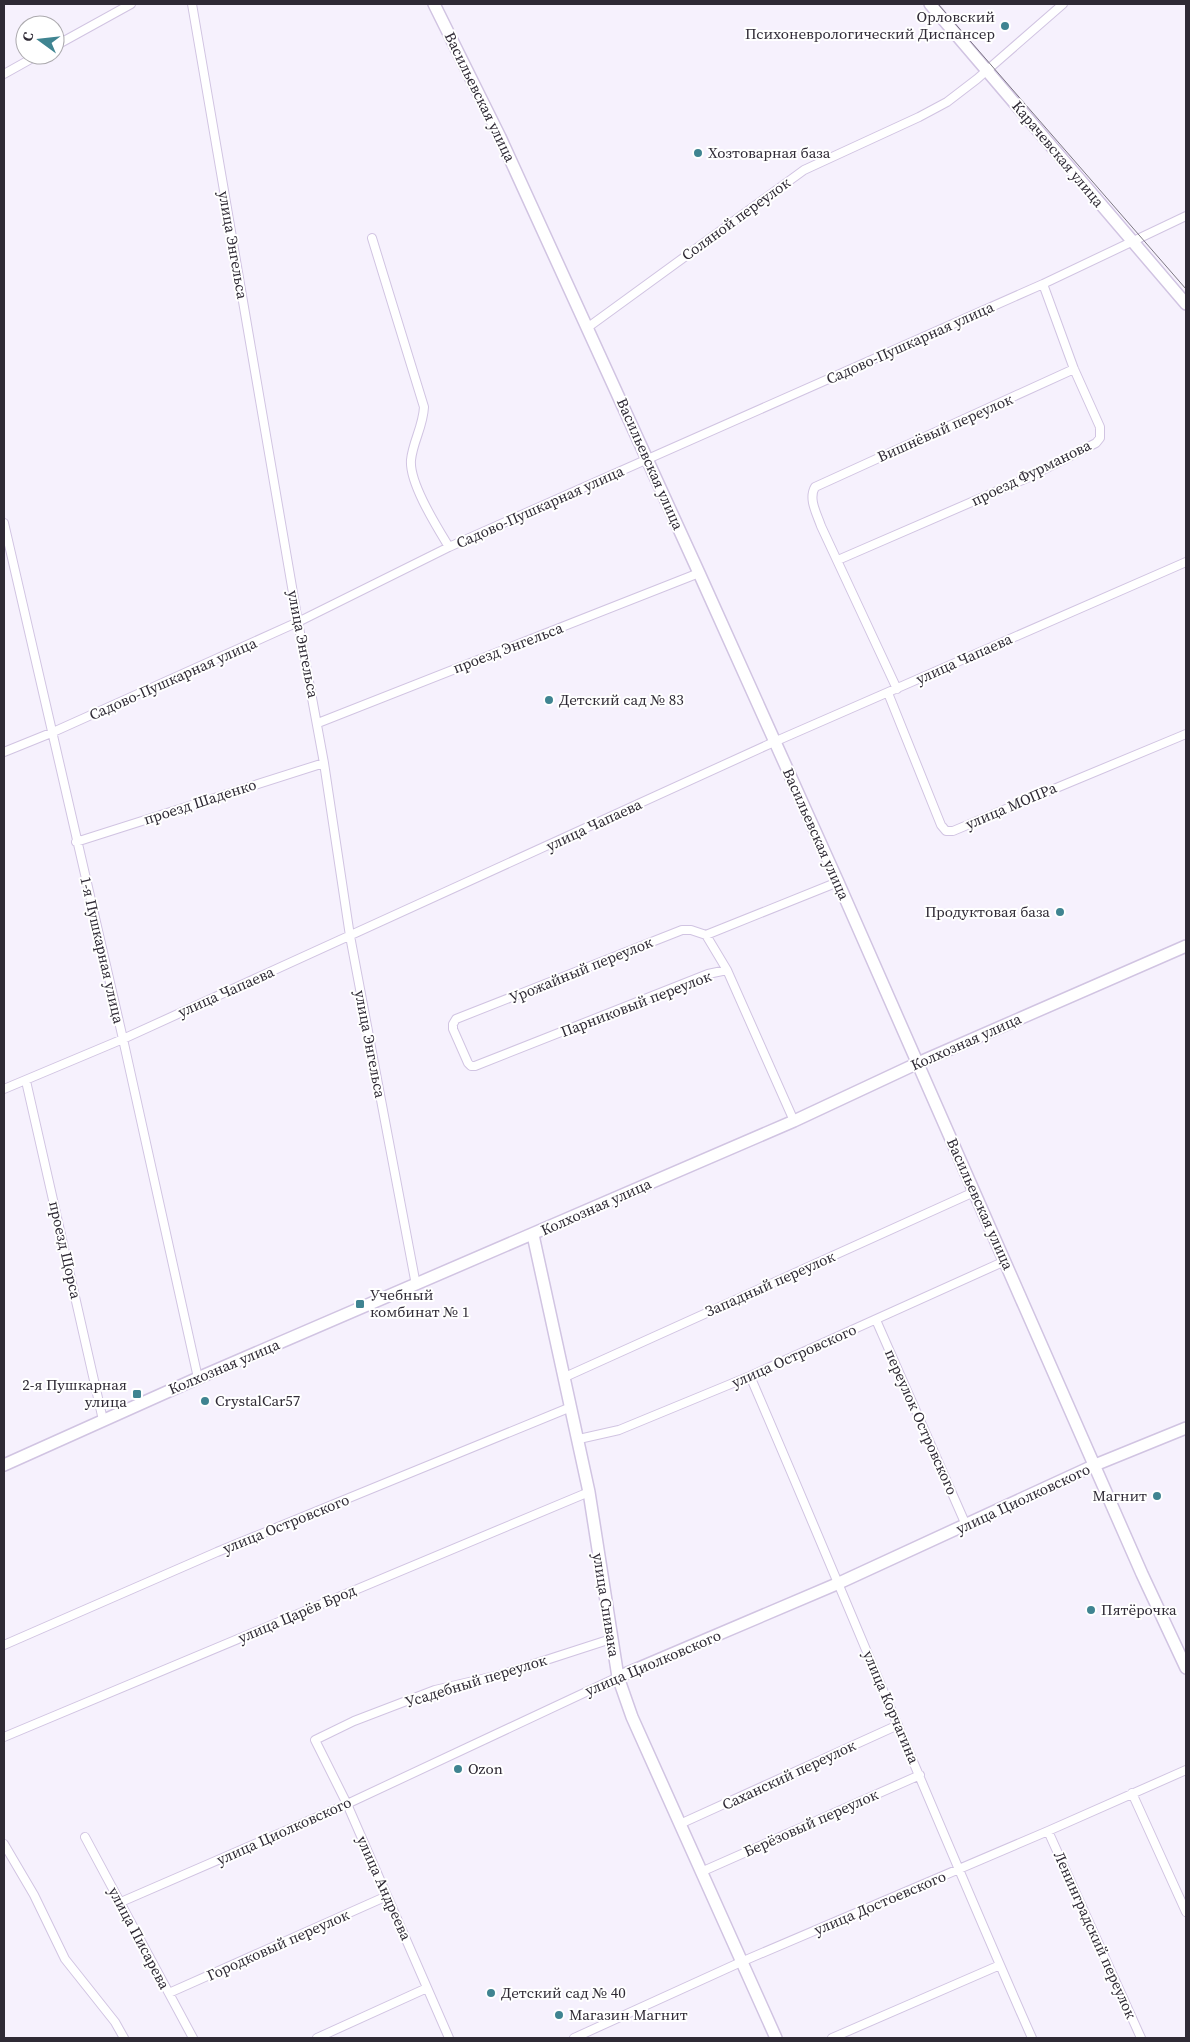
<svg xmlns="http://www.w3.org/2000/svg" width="1190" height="2042" font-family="'Source Serif 4',serif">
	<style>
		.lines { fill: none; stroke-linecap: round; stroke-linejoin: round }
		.street-casing { stroke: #d1c4e2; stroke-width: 10 }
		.secondary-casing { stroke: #d1c4e2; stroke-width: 14 }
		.street { stroke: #fff; stroke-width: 8 }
		.secondary { stroke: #fff; stroke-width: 11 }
		.tram { stroke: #7c7782; stroke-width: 1 }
		.poi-dot { fill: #3f8491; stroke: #fff; stroke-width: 2 }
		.labels { text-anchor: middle; stroke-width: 4; stroke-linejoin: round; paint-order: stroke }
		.poi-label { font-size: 15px; fill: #2f2a35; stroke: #fff; text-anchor: start }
		.street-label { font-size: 15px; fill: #2f2a35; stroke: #fff }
	</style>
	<rect width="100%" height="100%" fill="#f6f1fd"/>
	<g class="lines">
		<g class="street-casing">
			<path id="street" d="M192 4 298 622 324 763 350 936 416 1285
				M55 46 131 4
				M4 74 38 55
				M372 238 424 407C423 427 413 441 411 460 409 483 437 527 449 547
				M587 328 804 170 919 117 947 102 977 79 1063 4
				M4 523 123 1039 198 1378
				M838 560 1027 478 1096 443 1100 438V427L1074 369 1043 284
				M897 689 821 526C817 514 808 499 815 487L1074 369
				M888 693 941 825 946 831H953L1186 734
				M318 723 699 573
				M4 752 51 733 298 622 449 547 1043 284 1186 216
				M76 842 324 763
				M706 935 727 970
				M26 1081 103 1420
				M4 1089 123 1039 774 742 1186 562
				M794 1121 727 970 708 974 475 1066H471L468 1063 453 1029V1024L456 1019 682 930H691L706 935 838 882
				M876 1320 966 1525
				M750 1376C845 1596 935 1819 1032 2038
				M565 1377 974 1192
				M579 1439 619 1430 750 1376 1005 1261
				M4 1645 217 1552 571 1407
				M4 1737 589 1492
				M1132 1793 1186 1912
				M680 1824 898 1725
				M1048 1831 1141 2038
				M85 1837 193 2038
				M4 1844 34 1895 65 1959 115 2022 124 2038
				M701 1872 920 1775
				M121 1902 347 1804 618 1677
				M169 1993 387 1896
				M317 2038 427 1988
				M449 2038 347 1804 315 1740 354 1721 435 1690 503 1674 611 1639
				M574 2038 741 1962 1048 1831 1186 1770
				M832 2038 1000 1965"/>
		</g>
		<g class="secondary-casing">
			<path id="secondary" d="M434 4 500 137 699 573 838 882 1142 1574 1186 1668
				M930 4 1186 304
				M533 1235 589 1492 618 1677 632 1717 776 2038
				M4 1465 198 1378 794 1121 918 1063 1186 946
				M618 1677 839 1583 1095 1465 1186 1428"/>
		</g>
		<use href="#street" class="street"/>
		<use href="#secondary" class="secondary"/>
		<path class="tram" d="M938 4 1186 289"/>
	</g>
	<g class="poi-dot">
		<circle cx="1005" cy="26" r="5"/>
		<circle cx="698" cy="153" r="5"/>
		<circle cx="549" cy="700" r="5"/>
		<circle cx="1060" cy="912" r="5"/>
		<rect x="355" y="1299" width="10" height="10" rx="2.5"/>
		<rect x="132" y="1389" width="10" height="10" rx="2.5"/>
		<circle cx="205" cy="1401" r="5"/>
		<circle cx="1157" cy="1496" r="5"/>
		<circle cx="1091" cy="1610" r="5"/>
		<circle cx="458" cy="1769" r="5"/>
		<circle cx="491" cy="1993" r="5"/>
		<circle cx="559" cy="2015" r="5"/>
	</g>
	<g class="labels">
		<g class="poi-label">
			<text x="995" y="22" text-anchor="end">Орловский<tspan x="995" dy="17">Психоневрологический Диспансер</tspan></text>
			<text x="708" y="158">Хозтоварная база</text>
			<text x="559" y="705">Детский сад № 83</text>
			<text x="1050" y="917" text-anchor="end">Продуктовая база</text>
			<text x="370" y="1300">Учебный<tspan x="370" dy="17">комбинат № 1</tspan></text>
			<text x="127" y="1390" text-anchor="end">2-я Пушкарная<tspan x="127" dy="17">улица</tspan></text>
			<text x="215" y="1406">CrystalCar57</text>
			<text x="1147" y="1501" text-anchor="end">Магнит</text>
			<text x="1101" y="1615">Пятёрочка</text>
			<text x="468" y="1774">Ozon</text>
			<text x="501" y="1998">Детский сад № 40</text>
			<text x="569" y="2020">Магазин Магнит</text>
		</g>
		<g class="street-label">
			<text transform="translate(480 97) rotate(64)" y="5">Васильевская улица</text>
			<text transform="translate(1058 154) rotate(50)" y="5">Карачевская улица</text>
			<text transform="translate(736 219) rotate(-36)" y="5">Соляной переулок</text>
			<text transform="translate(233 245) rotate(80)" y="5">улица Энгельса</text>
			<text transform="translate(910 343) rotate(-24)" y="5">Садово-Пушкарная улица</text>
			<text transform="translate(945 428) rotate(-24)" y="5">Вишнёвый переулок</text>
			<text transform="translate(650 464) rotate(66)" y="5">Васильевская улица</text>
			<text transform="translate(1031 473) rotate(-26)" y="5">проезд Фурманова</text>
			<text transform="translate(540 507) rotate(-24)" y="5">Садово-Пушкарная улица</text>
			<text transform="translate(303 644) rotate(79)" y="5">улица Энгельса</text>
			<text transform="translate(508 648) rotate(-21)" y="5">проезд Энгельса</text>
			<text transform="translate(964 659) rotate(-24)" y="5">улица Чапаева</text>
			<text transform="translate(173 679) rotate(-24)" y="5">Садово-Пушкарная улица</text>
			<text transform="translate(200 802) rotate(-18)" y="5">проезд Шаденко</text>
			<text transform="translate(1011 806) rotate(-23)" y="5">улица МОПРа</text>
			<text transform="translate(594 825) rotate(-25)" y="5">улица Чапаева</text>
			<text transform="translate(816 834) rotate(66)" y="5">Васильевская улица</text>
			<text transform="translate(102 950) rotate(77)" y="5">1-я Пушкарная улица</text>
			<text transform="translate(581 970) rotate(-22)" y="5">Урожайный переулок</text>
			<text transform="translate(226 992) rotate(-24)" y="5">улица Чапаева</text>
			<text transform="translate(636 1004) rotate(-21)" y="5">Парниковый переулок</text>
			<text transform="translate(966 1042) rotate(-24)" y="5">Колхозная улица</text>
			<text transform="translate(370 1044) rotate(79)" y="5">улица Энгельса</text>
			<text transform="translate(980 1204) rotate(66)" y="5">Васильевская улица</text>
			<text transform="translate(596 1207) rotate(-24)" y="5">Колхозная улица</text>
			<text transform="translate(65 1250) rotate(77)" y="5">проезд Щорса</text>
			<text transform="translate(770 1284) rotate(-24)" y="5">Западный переулок</text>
			<text transform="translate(794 1356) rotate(-24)" y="5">улица Островского</text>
			<text transform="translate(224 1367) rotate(-23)" y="5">Колхозная улица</text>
			<text transform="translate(921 1422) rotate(66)" y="5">переулок Островского</text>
			<text transform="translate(1023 1499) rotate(-25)" y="5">улица Циолковского</text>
			<text transform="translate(286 1524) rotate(-22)" y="5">улица Островского</text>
			<text transform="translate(606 1605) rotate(81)" y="5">улица Спивака</text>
			<text transform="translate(297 1614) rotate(-23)" y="5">улица Царёв Брод</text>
			<text transform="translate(653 1663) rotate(-23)" y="5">улица Циолковского</text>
			<text transform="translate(476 1681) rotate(-17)" y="5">Усадебный переулок</text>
			<text transform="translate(891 1707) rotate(67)" y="5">улица Корчагина</text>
			<text transform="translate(789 1775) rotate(-25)" y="5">Саханский переулок</text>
			<text transform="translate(811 1823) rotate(-24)" y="5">Берёзовый переулок</text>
			<text transform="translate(284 1831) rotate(-24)" y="5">улица Циолковского</text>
			<text transform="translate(384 1888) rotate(66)" y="5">улица Андреева</text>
			<text transform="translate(880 1903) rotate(-23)" y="5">улица Достоевского</text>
			<text transform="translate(1095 1935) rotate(66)" y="5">Ленинградский переулок</text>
			<text transform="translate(139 1938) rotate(62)" y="5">улица Писарева</text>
			<text transform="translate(278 1945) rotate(-24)" y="5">Городковый переулок</text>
		</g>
	</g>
	<rect width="1190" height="2042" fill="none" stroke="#2f2a35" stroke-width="10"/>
	<g transform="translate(40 40) rotate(285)"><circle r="24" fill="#ffffff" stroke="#acaaae"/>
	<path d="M0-4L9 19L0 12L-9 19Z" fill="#3f8491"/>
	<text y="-8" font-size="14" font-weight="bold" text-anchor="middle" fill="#2f2a35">С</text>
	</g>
</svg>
